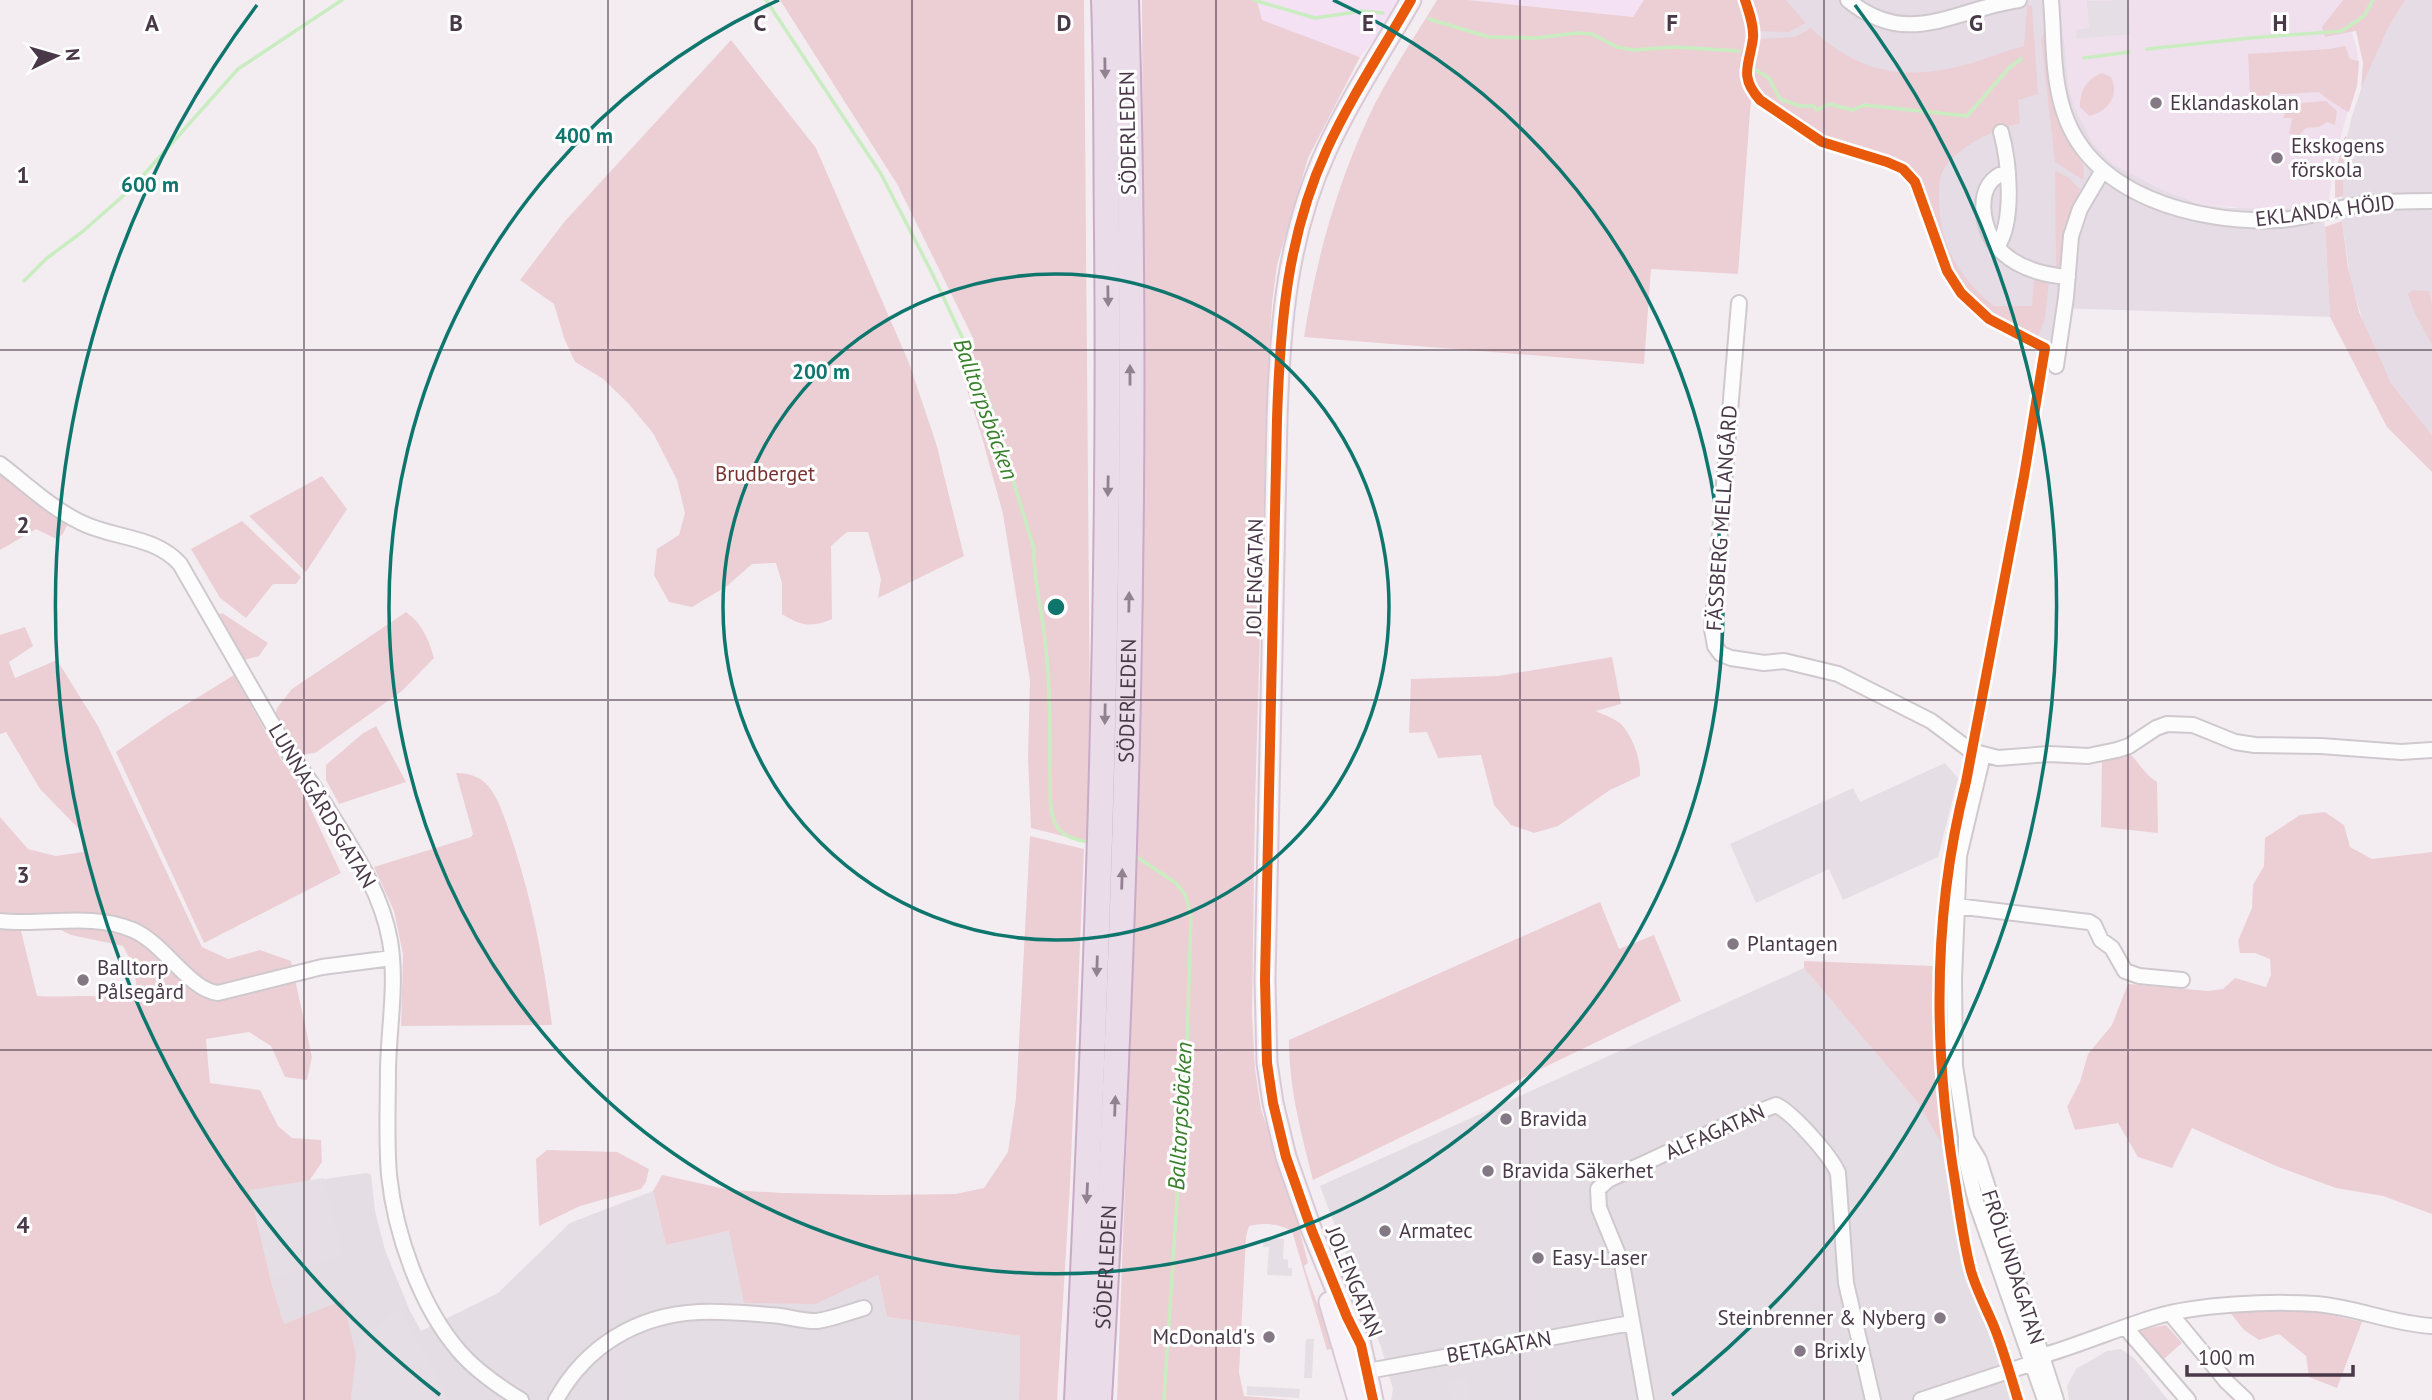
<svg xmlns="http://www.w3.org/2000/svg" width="2432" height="1400" font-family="'PT Sans',sans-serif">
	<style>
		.residential { fill: #e6dce5 }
		.commercial { fill: #f4e1f4 }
		.industrial { fill: #e5dde4 }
		.education { fill: #f0e0ee }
		.green { fill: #eccfd5; fill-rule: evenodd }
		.parking { fill: #e5dee4 }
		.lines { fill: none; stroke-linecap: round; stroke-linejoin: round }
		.stream { stroke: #c9edc1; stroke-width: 3.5 }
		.street-casing { stroke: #cfc9ce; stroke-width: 18 }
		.secondary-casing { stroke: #d8cad5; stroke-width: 23 }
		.highway-casing { stroke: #c9aac7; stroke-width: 28 }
		.street { stroke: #fdfcfd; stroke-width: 14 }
		.secondary { stroke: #f7f0f6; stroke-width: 19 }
		.highway { stroke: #ebdcea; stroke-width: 24 }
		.cycleway-casing { stroke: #fff; stroke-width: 15 }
		.cycleway { stroke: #e8590c; stroke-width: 10 }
		.oneway { fill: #928291 }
		.grid { fill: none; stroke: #493948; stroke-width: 2; stroke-opacity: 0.55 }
		.ring { fill: none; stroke: #0f766e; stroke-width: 3.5 }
		.poi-dot { fill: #847884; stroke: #fff; stroke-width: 2.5 }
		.labels { text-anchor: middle; stroke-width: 6; stroke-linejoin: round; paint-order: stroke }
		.poi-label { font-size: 21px; fill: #493948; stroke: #fff; text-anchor: start }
		.street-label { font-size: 21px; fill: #493948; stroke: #fff }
		.park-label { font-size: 21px; fill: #79322f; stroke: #fff }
		.water-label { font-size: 23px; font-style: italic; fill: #39802c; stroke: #fff }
		.grid-label { font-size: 23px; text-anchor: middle; font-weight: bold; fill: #493948; stroke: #fff; stroke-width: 6; stroke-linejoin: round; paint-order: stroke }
		.centre { fill: #0f766e; stroke: #fff; stroke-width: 3.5 }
		.ring-label { font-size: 21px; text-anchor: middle; font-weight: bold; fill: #0f766e; stroke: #fff; stroke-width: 6; stroke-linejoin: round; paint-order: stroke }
	</style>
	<rect width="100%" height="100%" fill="#f3edf2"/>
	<path class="residential" d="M1751 0H2060L2069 87 2074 106 2093 143 2113 164 2161 189 2199 204 2230 208 2322 202 2325 227 2330 317 2057 308 2053 341 2030 337 1990 312 1945 254 1922 181 1759 42 1758 27Z
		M2405 0H2432V435L2391 383 2367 334 2351 283 2342 221 2343 152 2352 116 2367 71 2387 30Z"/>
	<path class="commercial" d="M1257 0H1402L1392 18 1360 57 1262 20Z
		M1468 0H1644L1634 17Z"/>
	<path class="industrial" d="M1804 968 1918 1103 1943 1147 1970 1288 1994 1346 2012 1400H1391L1393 1389 1381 1347 1320 1186Z
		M366 1173 371 1174 375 1211 385 1250 410 1311 421 1331 498 1293 570 1223 653 1191 666 1245 729 1231 816 1304 878 1275 887 1317 1020 1336 1019 1400H351L352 1381 343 1301 284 1324 272 1285 250 1190Z"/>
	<path class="education" d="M2060 0H2346L2347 15 2357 50 2359 71 2333 165 2329 201 2282 209H2256L2199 204 2161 189 2113 164 2093 143 2074 106 2069 87Z"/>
	<path class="green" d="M780 0H1084L1091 843 1031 828 1028 758 1030 681 1003 514 981 434 960 368 970 354 974 340 897 184Z
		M1142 0H1257L1262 20 1360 57 1308 158 1277 265 1272 303 1267 390 1255 806 1252 1013 1255 1069 1261 1109 1292 1201 1308 1263 1304 1266C1313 1295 1325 1320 1334 1348L1327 1350 1292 1231C1280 1224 1264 1222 1249 1226L1246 1237 1239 1373 1244 1396 1292 1400H1117L1137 857 1144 470Z
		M1437 0H1468L1633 17 1644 0H1741C1744 10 1749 21 1749 32 1749 64 1726 66 1751 99L1738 274 1651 269 1644 364 1304 337C1316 260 1336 187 1369 116 1388 76 1414 38 1437 0Z
		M1748 0H1786L1806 23 1789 32 1759 31Z
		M2343 0H2405L2387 30 2361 88 2363 63 2356 31 2325 37 2322 27Z
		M2027 5 2032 6 2038 94 2018 100 2020 123C1994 130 1962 144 1945 167 1939 175 1939 188 1939 198 1939 243 1958 278 1994 306H2032L2034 277 2049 281 2045 318 2039 334 2035 338 2031 339C1966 304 1954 292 1932 221 1926 203 1922 182 1906 169 1889 154 1857 152 1836 144 1810 134 1785 115 1764 97 1748 82 1746 58 1759 39L1795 37 1811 28C1853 69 1898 81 1956 67 1979 62 2001 52 2024 46Z
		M2046 34 2048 57 2045 58 2046 65H2049C2051 81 2051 99 2057 115 2064 135 2089 159 2083 180L2055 162 2041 40 2042 35Z
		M731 40 816 148 909 363 936 443 964 556 878 598 881 579 868 532H847L831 546 832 619C811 628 801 626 782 614V583L776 563 752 564 727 586 692 607 669 602 654 575 657 549 679 535 685 513 677 480 653 433 628 403 602 378 575 362 564 338 554 304 520 280 565 221Z
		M2345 46 2350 59 2359 61 2357 86 2349 112C2345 111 2321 95 2319 92L2250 96 2248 54 2329 49Z
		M2102 73 2111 77C2120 95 2108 112 2089 116L2080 107C2080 91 2086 79 2102 73Z
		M2326 101 2337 111 2335 125 2327 122 2319 127 2306 128 2299 135 2289 134 2292 118H2283L2289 104Z
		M2345 136 2347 137 2343 152V196L2335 198V173Z
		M2055 171 2068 177 2080 189 2064 229 2062 262 2056 270Z
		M2342 221 2348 267 2359 312 2391 383 2432 435V472L2387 427 2330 317 2325 227Z
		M2412 290 2429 291 2432 306V345L2415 314 2408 294Z
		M0 470 69 521 63 534 56 539 36 529 0 550Z
		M322 476 347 509 306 572 249 516Z
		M242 521 301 577 296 584H273L246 618 220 598 191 549Z
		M406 612C422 623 429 640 434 658L402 691 315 753 300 755 292 748 274 721 277 708 292 689Z
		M222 613 268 643 259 656 238 662 214 616Z
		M25 627 33 646 9 662 15 678 57 660 98 726 202 947 228 959 260 950 291 961 312 1057 307 1080 285 1077 271 1046 249 1032 206 1039 210 1083 260 1090 278 1126 292 1138 321 1140 322 1162 309 1181 250 1191 272 1285 284 1324 343 1300 356 1355 351 1400H0V817L28 849 56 856 83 852 80 830 40 789 6 732 0 734V635ZM57 928 71 935 123 946 135 969 136 986 123 999C93 993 67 998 37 996L21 931Z
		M1612 657 1621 704 1596 711C1604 715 1614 718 1621 724 1633 737 1641 760 1640 776L1610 790 1558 826 1534 833 1511 825 1494 805 1481 755 1438 758 1427 732 1409 733 1411 679 1498 676Z
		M234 675 282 761 296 778 341 873 204 943 116 752 166 717Z
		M376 726 406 782 339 804 326 780V765L362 734Z
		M2128 752C2138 761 2145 775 2157 782L2158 833 2101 827 2102 757Z
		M456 773C471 773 484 778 492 791 502 807 508 828 514 846 533 904 544 964 552 1025L401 1026 403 954 394 911 374 867 471 837 473 834Z
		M2325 812 2344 825 2350 847 2372 859 2432 852V1214L2383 1196 2336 1188 2276 1166 2192 1128 2172 1168 2138 1157 2118 1123 2075 1130 2067 1107 2080 1082 2088 1054 2112 1025 2128 984 2208 991 2223 989 2235 978 2266 987 2271 975 2270 959 2255 953H2240L2238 941 2252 908 2253 885 2264 866 2265 838 2300 815Z
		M1030 836 1084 849 1070 1185 1057 1400H1019L1020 1336 887 1317 878 1275 816 1304 744 1303 729 1231 666 1245 653 1191 662 1175 730 1190 783 1193 880 1195 956 1194 984 1188 1008 1152 1016 1098Z
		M1600 902 1619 949 1654 935 1681 1001 1313 1180C1301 1133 1289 1088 1289 1040Z
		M1804 961 1934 966 1937 1073 1943 1147 1918 1103 1804 968Z
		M547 1150 617 1152 649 1169 646 1182 641 1189 580 1206 539 1226 536 1159Z
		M2229 1311H2315L2362 1322 2337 1388 2309 1377 2306 1356 2279 1334 2259 1340 2244 1330Z
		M2166 1325 2182 1343 2164 1359 2137 1330Z"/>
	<path class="parking" d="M2128 0 2130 34 2077 39 2076 30 2089 28 2087 1Z
		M1945 763 1958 778 1938 857 1843 900 1829 869 1756 903 1730 844 1853 788 1860 802Z
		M324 1178 342 1255 273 1280 250 1190Z
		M1264 1238 1284 1239 1283 1259 1288 1260V1268H1292V1276L1267 1275 1269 1247H1263Z
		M400 1308 449 1400H351L356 1355 363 1337Z
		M1306 1339H1314L1312 1378H1304Z
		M2121 1349 2134 1358 2168 1400H2069L2067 1386 2076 1369 2107 1351Z
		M1468 1377 1472 1400H1451L1447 1381Z
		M1247 1386 1300 1389 1299 1398 1247 1395Z"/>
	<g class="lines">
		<path class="stream" d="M766 0 881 174 932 273 970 354 990 404 1034 549C1033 578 1042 610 1045 640 1050 683 1050 726 1050 769 1051 786 1048 807 1055 823 1062 838 1076 839 1091 843
			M1254 0 1315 18 1362 11 1383 13
			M1429 19 1489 37 1537 38 1577 33 1592 34 1617 47 1634 50 1674 47 1739 51
			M2147 49 2250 38 2342 31 2364 16 2373 0
			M2084 58 2129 52
			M1752 68 1769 78 1780 99 1800 106H1814L1817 110 1829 104 1853 110 1864 105 1967 116 2009 68 2021 59
			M24 281 47 258 82 232 131 189 238 69 342 0
			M1137 857 1176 883 1186 896 1191 918 1187 1045 1164 1400"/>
		<g class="street-casing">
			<path id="street" d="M1848 0C1909 50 1954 9 2019 0
				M2051 0C2054 34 2052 72 2062 106 2087 196 2197 224 2280 220 2309 218 2335 208 2363 204 2386 201 2409 201 2432 201
				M2008 172C1971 180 1981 234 2003 253 2020 269 2045 275 2068 277
				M1997 247C2015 221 2009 161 2001 132
				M1739 303 1712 629 1715 646 1721 654 1731 658 1764 663 1784 661 1838 674 1931 721 1971 751 1998 758 2049 754 2088 756 2117 750 2129 746 2156 728 2167 724 2193 725 2235 742 2255 745 2321 746 2401 752 2432 750
				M2056 366 2066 297 2071 236 2080 209 2103 170
				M0 464C25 483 51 508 80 522 113 539 154 535 180 564L290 755C307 774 319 795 332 816 356 855 382 895 390 941 397 983 389 1026 388 1068 388 1104 386 1139 389 1175 395 1233 420 1306 459 1351 476 1371 498 1386 521 1400
				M1983 755 1959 856 1954 979 1955 1066 1966 1137V1160L1976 1202 2045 1400
				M1956 906 2089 922 2094 925 2101 940 2112 948 2125 971 2139 976 2182 980
				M0 921C44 926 91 912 133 930 165 944 189 990 218 993L322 967 392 958
				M1967 1140 1979 1160 2056 1400
				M2170 1313 2227 1382 2246 1400
				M2127 1327 2131 1334 2188 1400
				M1368 1371 1631 1323
				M556 1400C586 1346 637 1315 699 1312 723 1311 746 1313 769 1315 785 1315 802 1322 817 1321 832 1319 849 1312 864 1308
				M1646 1400 1622 1264 1599 1208 1598 1189 1608 1180 1742 1118 1776 1105C1792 1112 1831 1156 1838 1173L1846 1283 1873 1400
				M1921 1400 2033 1363 2048 1354C2084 1343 2119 1328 2155 1317 2198 1304 2271 1301 2316 1304 2355 1307 2393 1324 2432 1326"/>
		</g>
		<g class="secondary-casing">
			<path id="secondary" d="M1329 1302 1358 1400
				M1373 1400 1361 1345 1347 1317 1312 1231 1286 1157 1273 1103 1267 1063 1265 980 1277 419C1280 324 1287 236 1327 149 1351 97 1383 49 1411 0"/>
		</g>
		<g class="highway-casing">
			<g id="highway">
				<path d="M1077 1400C1096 1011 1111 622 1107 232 1106 155 1107 77 1104 0"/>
				<path id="s1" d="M1099 1400C1126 934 1140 467 1126 0"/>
			</g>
		</g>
		<use href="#street" class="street"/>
		<use href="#secondary" class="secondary"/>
		<use href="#highway" class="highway"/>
		<g class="cycleway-casing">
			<path id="cycleway" d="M1745 0C1749 12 1754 25 1753 38 1750 64 1738 76 1760 100L1822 142 1887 162 1903 169 1915 182 1947 271 1961 293 1989 319 2045 348 2024 476 1966 782C1932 915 1933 1052 1956 1187 1960 1215 1964 1244 1971 1271 1977 1292 1987 1309 1995 1329 2004 1352 2011 1377 2018 1400
				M1373 1400 1361 1345 1347 1317 1312 1231 1286 1157 1273 1103 1267 1063 1265 980 1277 419C1280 324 1287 236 1327 149 1351 97 1383 49 1411 0"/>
		</g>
		<use href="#cycleway" class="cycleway"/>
	</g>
	<defs><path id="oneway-solid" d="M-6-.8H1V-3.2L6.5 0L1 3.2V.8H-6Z" transform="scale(1.75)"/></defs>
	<g class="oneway">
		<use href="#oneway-solid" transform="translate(1105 68) rotate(89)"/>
		<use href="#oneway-solid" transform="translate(1108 296) rotate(89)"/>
		<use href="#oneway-solid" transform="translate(1130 375) rotate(-90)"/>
		<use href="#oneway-solid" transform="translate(1108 486) rotate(91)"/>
		<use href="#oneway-solid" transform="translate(1129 602) rotate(-89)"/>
		<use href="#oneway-solid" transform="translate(1105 714) rotate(91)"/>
		<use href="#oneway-solid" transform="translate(1122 879) rotate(-88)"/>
		<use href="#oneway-solid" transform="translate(1097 966) rotate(92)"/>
		<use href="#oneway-solid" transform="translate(1115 1106) rotate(-88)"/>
		<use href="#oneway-solid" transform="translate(1087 1193) rotate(93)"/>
	</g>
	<path class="grid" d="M304 0V1400M608 0V1400M912 0V1400M1216 0V1400M1520 0V1400M1824 0V1400M2128 0V1400M0 350H2432M0 700H2432M0 1050H2432"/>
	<g class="ring">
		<circle cx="1056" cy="607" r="333"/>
		<path d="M1333 0A667 667 0 1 1 779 0"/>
		<path d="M440 1395A1000 1000 0 0 1 257 5M1855 5A1000 1000 0 0 1 1672 1395"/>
	</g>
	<g class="poi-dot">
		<circle cx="2156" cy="103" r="7"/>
		<circle cx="2277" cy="158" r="7"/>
		<circle cx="1733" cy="944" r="7"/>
		<circle cx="83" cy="980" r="7"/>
		<circle cx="1506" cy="1119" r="7"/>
		<circle cx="1488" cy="1171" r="7"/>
		<circle cx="1385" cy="1231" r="7"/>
		<circle cx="1538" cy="1258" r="7"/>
		<circle cx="1940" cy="1318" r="7"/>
		<circle cx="1269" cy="1337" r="7"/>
		<circle cx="1800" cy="1351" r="7"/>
	</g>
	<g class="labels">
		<g class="poi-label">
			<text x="2170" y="110">Eklandaskolan</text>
			<text x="2291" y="153">Ekskogens<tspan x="2291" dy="24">förskola</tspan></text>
			<text x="1747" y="951">Plantagen</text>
			<text x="97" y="975">Balltorp<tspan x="97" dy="24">Pålsegård</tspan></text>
			<text x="1520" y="1126">Bravida</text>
			<text x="1502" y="1178">Bravida Säkerhet</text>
			<text x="1399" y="1238">Armatec</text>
			<text x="1552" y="1265">Easy-Laser</text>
			<text x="1926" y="1325" text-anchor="end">Steinbrenner &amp; Nyberg</text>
			<text x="1255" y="1344" text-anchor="end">McDonald's</text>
			<text x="1814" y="1358">Brixly</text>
		</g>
		<g class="street-label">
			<text transform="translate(1128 133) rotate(-91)" y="7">SÖDERLEDEN</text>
			<text transform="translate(2325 211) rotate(-7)" y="7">EKLANDA HÖJD</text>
			<text transform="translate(1722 518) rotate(-86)" y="7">FÄSSBERG MELLANGÅRD</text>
			<text transform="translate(1255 577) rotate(-89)" y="7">JOLENGATAN</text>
			<text dy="7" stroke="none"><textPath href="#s1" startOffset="700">SÖDERLEDEN</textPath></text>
			<text transform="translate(322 806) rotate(59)" y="7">LUNNAGÅRDSGATAN</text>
			<text transform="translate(1715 1132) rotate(-24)" y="7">ALFAGATAN</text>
			<text dy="7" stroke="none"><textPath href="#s1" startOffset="133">SÖDERLEDEN</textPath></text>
			<text transform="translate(2013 1267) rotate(72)" y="7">FRÖLUNDAGATAN</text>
			<text transform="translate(1354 1282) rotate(68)" y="7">JOLENGATAN</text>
			<text transform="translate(1499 1347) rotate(-10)" y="7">BETAGATAN</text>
		</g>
		<g class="park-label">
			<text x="765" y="481">Brudberget</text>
		</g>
		<g class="water-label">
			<text transform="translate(986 409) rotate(70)" y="8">Balltorpsbäcken</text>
			<text transform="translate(1180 1116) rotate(-87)" y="8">Balltorpsbäcken</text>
		</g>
	</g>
	<g class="grid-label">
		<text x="152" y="31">A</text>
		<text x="456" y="31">B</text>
		<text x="760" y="31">C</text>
		<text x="1064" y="31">D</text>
		<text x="1368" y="31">E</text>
		<text x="1672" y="31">F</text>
		<text x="1976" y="31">G</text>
		<text x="2280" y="31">H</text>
		<text x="23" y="183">1</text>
		<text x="23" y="533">2</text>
		<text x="23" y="883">3</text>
		<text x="23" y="1233">4</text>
	</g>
	<circle cx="1056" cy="607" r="10" class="centre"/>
	<g class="ring-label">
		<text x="584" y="143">400 m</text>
		<text x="150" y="192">600 m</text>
		<text x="821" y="379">200 m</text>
	</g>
	<g transform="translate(56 56) rotate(85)" stroke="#ffffff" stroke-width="5" paint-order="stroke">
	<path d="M0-5L12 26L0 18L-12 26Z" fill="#493948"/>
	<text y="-10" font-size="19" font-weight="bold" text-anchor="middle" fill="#493948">N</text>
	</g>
	<path d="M2187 1365v10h166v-10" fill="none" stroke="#493948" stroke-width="3.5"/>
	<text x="2198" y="1365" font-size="21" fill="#493948" stroke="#ffffff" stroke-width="5" paint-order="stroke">100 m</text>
</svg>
